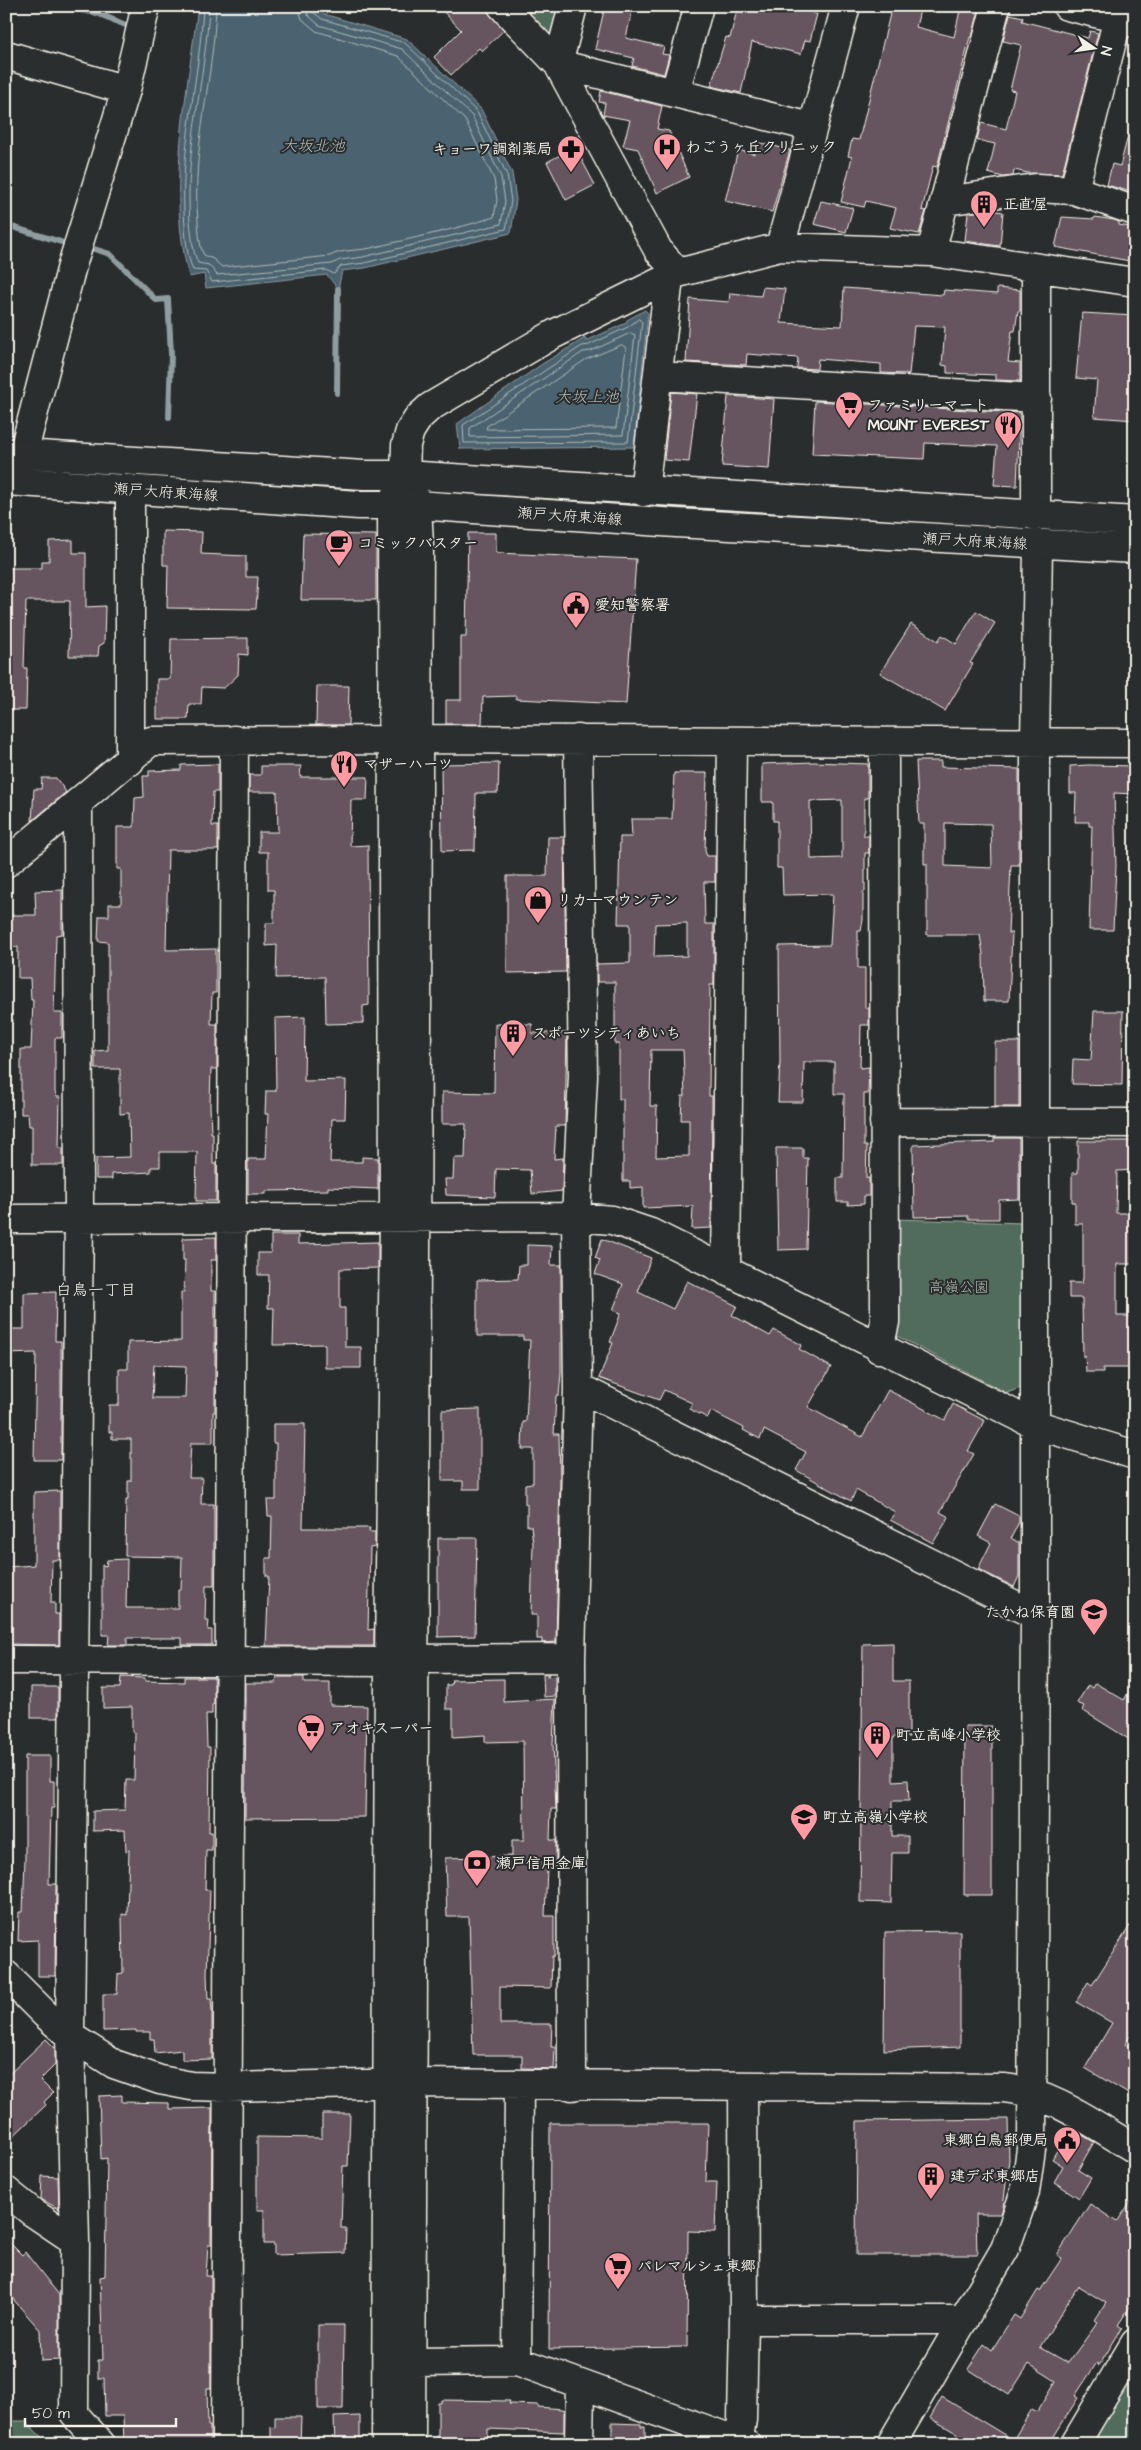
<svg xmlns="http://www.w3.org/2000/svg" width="1141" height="2450" font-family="'Architects Daughter','Klee One',sans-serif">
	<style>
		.green { fill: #516c5b; stroke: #a2aea2 }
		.water { fill: #4b6470; stroke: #8f9ca0 }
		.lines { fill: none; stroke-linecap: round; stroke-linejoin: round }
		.shore { stroke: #b0b9b8; stroke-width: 1 }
		.stream { stroke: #8f9ca0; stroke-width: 6 }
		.building { fill: #66555f; stroke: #f4f1e8; fill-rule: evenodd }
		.minor-casing { stroke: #f4f1e8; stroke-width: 31 }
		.major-casing { stroke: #f4f1e8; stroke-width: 31 }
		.minor { stroke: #2a2d2e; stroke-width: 28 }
		.major { stroke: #2a2d2e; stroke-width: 28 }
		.labels { text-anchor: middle; stroke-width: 4; stroke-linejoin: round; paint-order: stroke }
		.poi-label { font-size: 15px; font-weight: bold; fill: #f4f1e8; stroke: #2a2d2e; text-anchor: start }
		.street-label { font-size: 15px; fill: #f4f1e8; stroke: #2a2d2e }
		.park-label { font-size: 15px; fill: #abb5a9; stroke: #2a2d2e }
		.water-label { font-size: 16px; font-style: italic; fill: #b0b9b8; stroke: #2a2d2e }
		.neighbourhood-label { font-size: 16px; fill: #f4f1e8; stroke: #2a2d2e }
	</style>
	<rect width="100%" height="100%" fill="#2a2d2e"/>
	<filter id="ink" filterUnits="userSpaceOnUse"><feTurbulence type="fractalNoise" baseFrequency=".02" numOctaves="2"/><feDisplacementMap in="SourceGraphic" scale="10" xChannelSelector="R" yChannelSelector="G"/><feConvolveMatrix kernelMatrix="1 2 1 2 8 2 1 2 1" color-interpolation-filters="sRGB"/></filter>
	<g filter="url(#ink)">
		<path class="green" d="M521 6H570L561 38 549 36Z
			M894 1219 1023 1223V1387L1007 1393 893 1334Z
			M1135 2366V2444H1109L1093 2435Z
			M6 2421H25L49 2444H6Z"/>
		<path class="water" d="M198 6H314L324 14 407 39 481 109 512 173 516 200 511 233 365 268 342 271 338 289 327 275 206 288 204 274 189 277C166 189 187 95 198 6Z
			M645 310 648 313 634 447 460 449 457 424 542 364 585 338 586 341 626 323 627 320Z"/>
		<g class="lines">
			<path class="shore" d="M203 6C200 80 178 152 185 226 186 241 187 256 193 270L206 271 212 282 326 270 334 274 341 266 364 263 506 229 511 201 507 175 477 112 405 43 322 19 313 12 312 6
				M209 6C206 78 184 150 190 222 192 236 192 250 198 263L209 265 217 275 332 264 340 260 363 257 501 224 505 201 501 177 472 116 402 49 319 25 308 15 305 6
				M216 6C214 78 191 149 198 221 199 233 199 245 204 255L213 259 222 267 330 256C342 249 358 251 371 248 412 238 454 230 494 217L497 200 494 179 465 120 398 56 316 31 302 19 298 6
				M639 319 642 322 628 442 464 443 463 425 582 346 589 345 628 327Z
				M631 333 635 335 623 435 470 437V428L583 352 591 351Z
				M622 345 626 348 616 428 486 429 487 426 585 360Z"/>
			<path class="stream" d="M58 6 97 13 128 26
				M6 225 61 242
				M91 248 110 254 156 300 168 299 171 354 169 417
				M337 393 338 289"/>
		</g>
		<path class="building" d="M438 6H483L504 30 482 51 479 48 451 75 434 57 461 30Z
			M605 6H633L626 38 664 47 662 54 669 55 664 74 632 66 634 58 595 49Z
			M738 6H786L817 14 810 41 805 40 801 54 752 42 741 93 711 86 726 37 730 38Z
			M892 6H921L916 27 954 37 961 6 980 7 972 37H970L937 167 933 166 922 210 926 211 919 234 890 228 896 208 866 201 864 207 841 202 852 157 848 156 852 139 859 140Z
			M1010 14 1023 17 1022 21 1088 38 1090 31 1098 33 1062 174 1028 173 1014 170 1013 176 1003 177 988 173 995 144 977 140 981 123 1006 129 1015 91 1010 90 1021 45 1003 41Z
			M601 91 662 106 657 129 669 131 689 177 657 193 638 149 623 146 630 120 603 115 605 103 599 102Z
			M1129 132 1135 133V193L1107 185 1112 164 1120 166Z
			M757 142 790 150 772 212 725 201 738 150 754 154Z
			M575 147 595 185 566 200 547 162Z
			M821 201 853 208 846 232 814 224Z
			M989 210 1003 212 1000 246 965 241 968 213Z
			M1062 217 1094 219 1095 217 1114 220 1119 222V225L1135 228V262L1055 247Z
			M763 287 785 289 781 323 842 326 844 288 943 295 944 290 997 294V288L1020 290V311H1018L1015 331H1012L1008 362 1020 363V381L996 380V375L947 373V366L942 365 945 327 914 326 909 374 881 373V364L818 359 817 369 797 368 798 358 747 354 746 365 686 362 690 299 729 302 730 293 761 296Z
			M1082 313 1135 316V420L1094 417 1097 380 1076 378Z
			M671 392 697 394 689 462 664 460Z
			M728 396 774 399 769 469 722 466Z
			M815 401 1020 413 1017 486 994 485 997 446 925 443 924 459 812 454Z
			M163 531 202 532 201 554 246 556V577H258L256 609 167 608 168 565H163Z
			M468 533H496V553L636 559 626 704 516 699V696L483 697 482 724H446V700H461V637H466Z
			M303 534 376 535V600H301Z
			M73 540V553H86V607L105 606 104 643 99 646 98 656H69L70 601H26L24 668H27L26 710H6V568H42V561H49V541Z
			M976 611 995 623 970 663 973 664 945 711 880 673 911 624 938 641 942 635 956 644Z
			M248 638V655L239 654 238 675 224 688 202 687 201 704H189L188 719H157V679H170L171 639Z
			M317 686H349L348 725H316Z
			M916 761H941V767L1019 769V865H1011L1008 933H1012L1009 1001H984L983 954 980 935H927V864H924V824H919ZM945 823 991 824 992 868 945 866Z
			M813 762 868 764V798H864V836H869V853H865V892H863V920L861 931H858V968H865V1008H869V1025H861L860 1068 869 1067 868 1094H864V1146H867L866 1178H869V1196H864V1204L848 1205V1202H837V1178H843L844 1094H834V1062H804L803 1102H778L780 1061 779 946 830 945 833 894 783 895 782 868H777V821H773V802H762V764ZM842 800V858L811 859 810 801Z
			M499 763 498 793H476L475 850 442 851 441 764Z
			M218 764V792H213L212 826H218V850H168L166 950 216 949V993H212L211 1024H217V1069H211L210 1105 211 1133H213V1164H216V1201H196L197 1152H160V1167H151V1172L112 1174V1179H96V1158L130 1157 129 1113 120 1114V1069H95V1051L108 1050V942L98 941 99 916H109V904H121V869H117V827H134L135 798 144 797 143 776H149V771L181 770V765Z
			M1089 765 1135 766V794L1114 793 1116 866 1113 930H1089L1092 826H1089V822H1075L1076 793H1070V766Z
			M261 766H301L300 777H368L367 800H351L350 846 368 845 369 1005 363 1006V1023L326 1024 325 977 276 978 277 945 266 946V923H274V890H268V852H259V832H278L277 792H249V775H261Z
			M674 773H707L705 851 707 856H715V882H704L705 924H714V985H710L709 1096H712V1105L711 1228 692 1229 693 1206 643 1208V1187L630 1188V1181H623V1099H619V1044H615V982H597V964L630 963V924H618L620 837H632L631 819H672ZM687 923V956L654 957 655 924ZM651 1050H683L685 1096H682L681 1120H689V1156L656 1157 657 1106H650Z
			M42 778H56L66 792 32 821 34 789H41Z
			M548 837H564L566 972 507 973V876H547Z
			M62 890V934L56 935 54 1013H62V1038H55V1092L57 1097H60L59 1148H63V1165H32V1126H29L28 1114H21V1049H31L33 1000H31L30 978H18V947L6 948V915H36L35 891Z
			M1094 1011H1123L1122 1085 1072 1084 1073 1059 1091 1060Z
			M305 1017 304 1081 346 1080 345 1119H332L330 1162H362V1157L378 1158V1189L328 1187V1190L266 1191V1194H248V1159H266L268 1114H265L266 1091H276L275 1018Z
			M495 1024H532V1033H567L565 1126H556L554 1159 563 1158 562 1191 532 1194 530 1170 496 1169 495 1197 446 1195 445 1179H453L454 1158H465L466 1124H442V1092L494 1093Z
			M995 1042H1019V1107H995Z
			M994 1138H1019V1199L999 1200V1219H968V1216L914 1217 913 1145 994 1142Z
			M1078 1141H1135V1170L1117 1171 1116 1213H1135V1264H1117V1316H1135V1368H1103V1372H1086L1085 1356 1083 1357 1082 1298H1069V1283H1082L1083 1278V1224H1075V1202H1072V1173H1078Z
			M776 1148H803V1158H808L806 1249 778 1250Z
			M271 1235H298V1244L378 1242V1268L340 1269V1308H345V1347H361V1368H325V1344L273 1345 274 1308H268L269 1275H258V1253H271Z
			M216 1237V1260H211V1291H215V1412H213V1443H191L189 1478H202L201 1504H214V1586H206L205 1620H209L208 1630H212V1645H182V1638H127V1645H108L109 1635H102V1565L106 1566 107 1560 127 1559 126 1608H178V1590H181L182 1557 125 1556 126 1500H128V1481H131V1439H112V1432H109V1405H119V1369H128V1342L181 1341V1292H184L185 1260H183V1238ZM154 1365 186 1366 185 1398H152Z
			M602 1239 651 1258 638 1292 673 1309 687 1281 737 1306 732 1315 770 1336 774 1330 802 1345 799 1349 831 1367 808 1407 862 1437 888 1390 945 1420 953 1404 985 1421 968 1451 974 1454 940 1512 949 1517 933 1543 890 1520 895 1512 856 1490 851 1501 796 1470 806 1452 764 1430 760 1439 743 1430 744 1428 711 1411 708 1418 689 1409 692 1403 664 1390 659 1400 599 1378 613 1343 610 1342 621 1313 613 1310 623 1284 595 1274 600 1260 595 1258Z
			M527 1245 552 1246 551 1265H561V1373L559 1396H556L554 1434H559L560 1483 556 1642 542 1643V1639H537V1615H531L533 1544 531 1526H527V1504H525V1484L533 1483V1449H522L523 1422H526L530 1340H523V1336H477V1280L518 1279 519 1265H527Z
			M56 1292 55 1341H61V1460H34L36 1353 6 1354V1329H24V1293Z
			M480 1409V1489H463V1481H442V1410Z
			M273 1424H305L303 1528H370L369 1532H375V1547L370 1548 368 1630 374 1629V1646H266L269 1576H266V1558H271L272 1516H268L267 1500H276V1443H273Z
			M60 1491V1560H52L51 1603H55V1614H59V1645L6 1644V1567L34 1565V1492Z
			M995 1504 1019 1516V1522L1011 1538 1019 1543V1576L1014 1587 978 1569 991 1543 978 1536Z
			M438 1538H477L475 1636 438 1637Z
			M893 1643V1681H909V1737H893V1781L908 1780 909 1801H892V1836H908V1853H892L891 1903 860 1902 863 1644Z
			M543 1674H549L547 1677 555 1676V1696L544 1697Z
			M121 1677 145 1678V1681L184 1682V1677H214V1704L212 1705V1714H206L207 1747H210L209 1832H212V1850H206L205 1890H210L207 1974 208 1999H211L212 2011V2059L182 2060V2050L155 2053 154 2039H150V2032H136V2030L103 2031V1994H117L118 1974 123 1973 122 1914 127 1915 129 1850 126 1851 125 1830 93 1831V1811L125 1810 126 1780H134L135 1733 132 1732V1707L103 1708V1688H120Z
			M277 1677H304V1683H330V1705L367 1706 365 1817 245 1818 246 1683H276Z
			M504 1679V1702L555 1699 553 1744 556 1809H551L550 1840H556V1867H547L545 1916H554V1956H552L551 1988 500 1987V2024H552L551 2047H555L554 2069 522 2068V2055H473L469 1917H447L445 1858 512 1856V1840H524L523 1741 485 1742V1735L453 1737V1709H446V1685H451L452 1680Z
			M1135 1681V1743L1082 1710 1084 1706 1077 1703 1088 1685 1092 1688 1095 1683 1124 1700Z
			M31 1687H58V1718H31Z
			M965 1726H992V1895H964Z
			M25 1756H50V1781H54V1808H51L49 1884H56L55 1976H38V1940L18 1941 19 1912H23L25 1859Z
			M1135 1918V2028L1125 2044 1135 2050V2098L1085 2068 1112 2023 1076 2002 1088 1982 1092 1985Z
			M960 1931V2047L884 2050 885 1932Z
			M46 2039 55 2048V2065L40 2080 53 2093 44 2102 46 2105 6 2143V2077Z
			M122 2095V2102L169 2103V2109L212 2108 211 2245H208L206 2276H211V2388H207L208 2426H210V2444H124L123 2416H105L104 2378H98V2360H103L100 2277 105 2276 107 2158 101 2159 99 2096Z
			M322 2114H350L348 2166H343L341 2228H346L345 2253 274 2255V2244H264V2210H257V2137L322 2138Z
			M1008 2119 1009 2160 1003 2207 1001 2214H976L977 2255H856L857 2121Z
			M550 2123H708L706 2182H717L715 2232 688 2231 687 2347 549 2349Z
			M1070 2128 1094 2142 1078 2170 1091 2178 1079 2198 1054 2182 1063 2166 1052 2159Z
			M42 2176 58 2177 59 2209 41 2199Z
			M1135 2195V2299L1118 2325 1122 2328 1108 2351 1099 2366 1096 2364 1075 2396 1078 2398 1049 2444H953L958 2434 930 2418 942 2397 1013 2440 1032 2409 1037 2412 1056 2381 1029 2364 1009 2395 968 2369 984 2344 992 2350 1014 2315 1020 2319 1038 2290 1040 2291 1062 2258 1057 2255 1090 2204 1117 2222ZM1078 2286 1106 2303 1095 2320 1098 2322 1068 2363 1040 2347Z
			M6 2239 22 2255 25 2252 59 2295V2360L41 2361 40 2330 6 2291Z
			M318 2325H344L343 2409H318Z
			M441 2400 510 2401 509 2404 538 2405V2407L562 2409 564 2411V2432L488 2429V2444H438V2403H441Z
			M360 2416V2444H335L334 2417Z
			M275 2417H301L300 2444 271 2443V2427L275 2428Z
			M612 2423 641 2424V2427H645V2444H612Z"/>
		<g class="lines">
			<g class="minor-casing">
				<path id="minor" d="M502 6 558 64 658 250 678 273
					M573 6 558 64 811 127
					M1067 6 1135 23
					M6 55 126 90
					M675 92 699 6
					M1074 190 1121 6
					M945 201 1036 188 1074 190 1135 211
					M780 247 846 6
					M931 252 996 6
					M659 376 1037 398
					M23 454 73 262 126 90 146 6
					M409 483 417 505 419 545 411 2444
					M130 489V761
					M644 492 669 278
					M1036 516V269
					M418 739 1135 743
					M78 804 79 1218 70 2036 75 2241 74 2414 101 2444
					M6 863 151 741 393 740
					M884 1122 1135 1123
					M6 1219 576 1217 612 1220 651 1233 1034 1424 1135 1455
					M726 1271 732 741
					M879 1349 885 1322 884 743
					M578 1387 1035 1615
					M413 1659 571 1658
					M6 1660 389 1662
					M6 1975 46 2015 70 2036 114 2064 160 2080 191 2086 227 2087 412 2083 1004 2088C1053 2093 1094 2125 1135 2149
					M572 2086 571 1658 578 1387 576 1217 583 1076 578 739
					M6 2191 32 2212 75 2241
					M744 2320H964
					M517 2361 519 2085
					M411 2362 517 2361 746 2444
					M226 2444 234 740
					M386 2444 389 1662 394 1217 392 505 405 475 406 445 410 431 419 417 430 407 554 334 678 273 780 247 931 252 1135 282
					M579 2444 580 2385
					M738 2444 742 2420 744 2320 743 2086
					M891 2444 1005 2249 1025 2192 1032 2142 1035 1615V744L1038 545
					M1075 2444 1135 2343"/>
			</g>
			<g class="major-casing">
				<path id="major" d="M6 453 364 475H405L1135 521
					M6 481 359 505H417L676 523 1135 549"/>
			</g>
			<use href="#minor" class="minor"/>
			<use href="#major" class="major"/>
		</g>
	</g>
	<defs>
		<g id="hospital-pin" transform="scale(1.4375)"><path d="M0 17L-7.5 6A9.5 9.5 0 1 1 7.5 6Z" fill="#ff9aa2" stroke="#2a2d2e"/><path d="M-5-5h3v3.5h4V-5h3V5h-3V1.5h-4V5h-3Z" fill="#111"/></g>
		<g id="pharmacy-pin" transform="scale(1.4375)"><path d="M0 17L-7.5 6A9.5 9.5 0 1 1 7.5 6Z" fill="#ff9aa2" stroke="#2a2d2e"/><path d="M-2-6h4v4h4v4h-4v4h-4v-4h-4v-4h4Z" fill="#111"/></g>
		<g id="building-pin" transform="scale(1.4375)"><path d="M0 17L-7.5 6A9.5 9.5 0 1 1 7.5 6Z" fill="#ff9aa2" stroke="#2a2d2e"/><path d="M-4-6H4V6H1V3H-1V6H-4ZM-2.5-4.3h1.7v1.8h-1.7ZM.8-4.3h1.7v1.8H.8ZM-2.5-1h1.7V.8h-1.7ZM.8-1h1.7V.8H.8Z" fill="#111"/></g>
		<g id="supermarket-pin" transform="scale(1.4375)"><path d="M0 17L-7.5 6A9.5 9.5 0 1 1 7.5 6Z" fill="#ff9aa2" stroke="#2a2d2e"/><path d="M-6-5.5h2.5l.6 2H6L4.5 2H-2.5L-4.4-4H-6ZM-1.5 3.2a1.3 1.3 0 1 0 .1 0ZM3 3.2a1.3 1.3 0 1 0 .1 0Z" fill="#111"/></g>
		<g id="restaurant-pin" transform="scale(1.4375)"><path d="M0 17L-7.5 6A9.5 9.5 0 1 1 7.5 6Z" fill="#ff9aa2" stroke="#2a2d2e"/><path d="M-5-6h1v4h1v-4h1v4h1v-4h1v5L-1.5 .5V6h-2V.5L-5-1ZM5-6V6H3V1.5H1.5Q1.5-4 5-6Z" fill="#111"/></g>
		<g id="cafe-pin" transform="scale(1.4375)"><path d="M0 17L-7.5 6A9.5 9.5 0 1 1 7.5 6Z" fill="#ff9aa2" stroke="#2a2d2e"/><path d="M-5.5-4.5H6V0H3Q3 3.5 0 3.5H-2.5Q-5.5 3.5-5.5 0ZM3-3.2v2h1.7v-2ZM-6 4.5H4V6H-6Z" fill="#111"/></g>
		<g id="civic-pin" transform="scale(1.4375)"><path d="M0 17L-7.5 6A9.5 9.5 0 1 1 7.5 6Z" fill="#ff9aa2" stroke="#2a2d2e"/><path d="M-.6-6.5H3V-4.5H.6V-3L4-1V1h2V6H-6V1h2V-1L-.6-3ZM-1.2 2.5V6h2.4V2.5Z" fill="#111"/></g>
		<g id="shop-pin" transform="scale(1.4375)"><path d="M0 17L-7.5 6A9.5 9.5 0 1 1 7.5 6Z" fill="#ff9aa2" stroke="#2a2d2e"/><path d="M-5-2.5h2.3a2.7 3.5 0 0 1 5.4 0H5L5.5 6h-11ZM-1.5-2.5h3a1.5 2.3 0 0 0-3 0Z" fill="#111"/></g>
		<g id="school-pin" transform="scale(1.4375)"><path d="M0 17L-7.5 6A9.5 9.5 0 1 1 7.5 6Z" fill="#ff9aa2" stroke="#2a2d2e"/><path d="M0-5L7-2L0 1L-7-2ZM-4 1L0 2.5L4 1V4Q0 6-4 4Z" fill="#111"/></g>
		<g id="bank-pin" transform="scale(1.4375)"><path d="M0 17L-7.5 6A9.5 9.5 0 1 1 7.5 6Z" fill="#ff9aa2" stroke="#2a2d2e"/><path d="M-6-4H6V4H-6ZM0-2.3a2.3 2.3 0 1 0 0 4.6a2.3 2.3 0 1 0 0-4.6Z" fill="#111"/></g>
	</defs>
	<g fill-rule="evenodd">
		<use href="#hospital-pin" x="667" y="147"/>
		<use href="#pharmacy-pin" x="571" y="149"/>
		<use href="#building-pin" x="984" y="204"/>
		<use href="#supermarket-pin" x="849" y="405"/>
		<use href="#restaurant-pin" x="1008" y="425"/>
		<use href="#cafe-pin" x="339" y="543"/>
		<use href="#civic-pin" x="576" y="605"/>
		<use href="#restaurant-pin" x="344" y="764"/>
		<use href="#shop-pin" x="538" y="900"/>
		<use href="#building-pin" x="513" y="1033"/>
		<use href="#school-pin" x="1094" y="1612"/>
		<use href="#supermarket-pin" x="311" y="1728"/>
		<use href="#building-pin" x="877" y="1735"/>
		<use href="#school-pin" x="804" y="1817"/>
		<use href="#bank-pin" x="477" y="1863"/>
		<use href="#civic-pin" x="1067" y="2140"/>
		<use href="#building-pin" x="931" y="2176"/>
		<use href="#supermarket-pin" x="618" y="2266"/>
	</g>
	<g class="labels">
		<g class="poi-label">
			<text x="686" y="152">わごうヶ丘クリニック</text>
			<text x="552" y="154" text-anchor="end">キョーワ調剤薬局</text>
			<text x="1003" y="209">正直屋</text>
			<text x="868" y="410">ファミリーマート</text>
			<text x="989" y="430" text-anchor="end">MOUNT EVEREST</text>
			<text x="358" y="548">コミックバスター</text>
			<text x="595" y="610">愛知警察署</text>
			<text x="363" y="769">マザーハーツ</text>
			<text x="557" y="905">リカ―マウンテン</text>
			<text x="532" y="1038">スポーツシティあいち</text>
			<text x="1075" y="1617" text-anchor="end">たかね保育園</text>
			<text x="330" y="1733">アオキスーパー</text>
			<text x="896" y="1740">町立高峰小学校</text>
			<text x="823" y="1822">町立高嶺小学校</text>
			<text x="496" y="1868">瀬戸信用金庫</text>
			<text x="1048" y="2145" text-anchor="end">東郷白鳥郵便局</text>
			<text x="950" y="2181">建デポ東郷店</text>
			<text x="637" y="2271">パレマルシェ東郷</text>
		</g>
		<g class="street-label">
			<text transform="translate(166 492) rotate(4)" y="5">瀬戸大府東海線</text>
			<text transform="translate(570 516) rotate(4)" y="5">瀬戸大府東海線</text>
			<text transform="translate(975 541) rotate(3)" y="5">瀬戸大府東海線</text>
		</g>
		<g class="park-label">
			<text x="959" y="1292">高嶺公園</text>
		</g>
		<g class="water-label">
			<text x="313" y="151">大坂北池</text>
			<text x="587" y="402">大坂上池</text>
		</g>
		<g class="neighbourhood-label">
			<text x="96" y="1295">白鳥一丁目</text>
		</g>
	</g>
	<rect width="1141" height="2450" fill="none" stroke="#2a2d2e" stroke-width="25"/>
	<rect x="12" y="12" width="1116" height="2425" fill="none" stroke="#f4f1e8" stroke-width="2" filter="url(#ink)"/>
	<g transform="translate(1094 48) rotate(103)" stroke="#2a2d2e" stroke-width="4" paint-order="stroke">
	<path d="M0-4L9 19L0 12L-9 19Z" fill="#f4f1e8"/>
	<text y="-8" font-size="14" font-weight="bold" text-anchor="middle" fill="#f4f1e8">N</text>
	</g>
	<path d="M25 2418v8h151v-8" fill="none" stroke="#f4f1e8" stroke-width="2.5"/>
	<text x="32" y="2418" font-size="15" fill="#f4f1e8" stroke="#2a2d2e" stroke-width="4" paint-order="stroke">50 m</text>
</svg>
